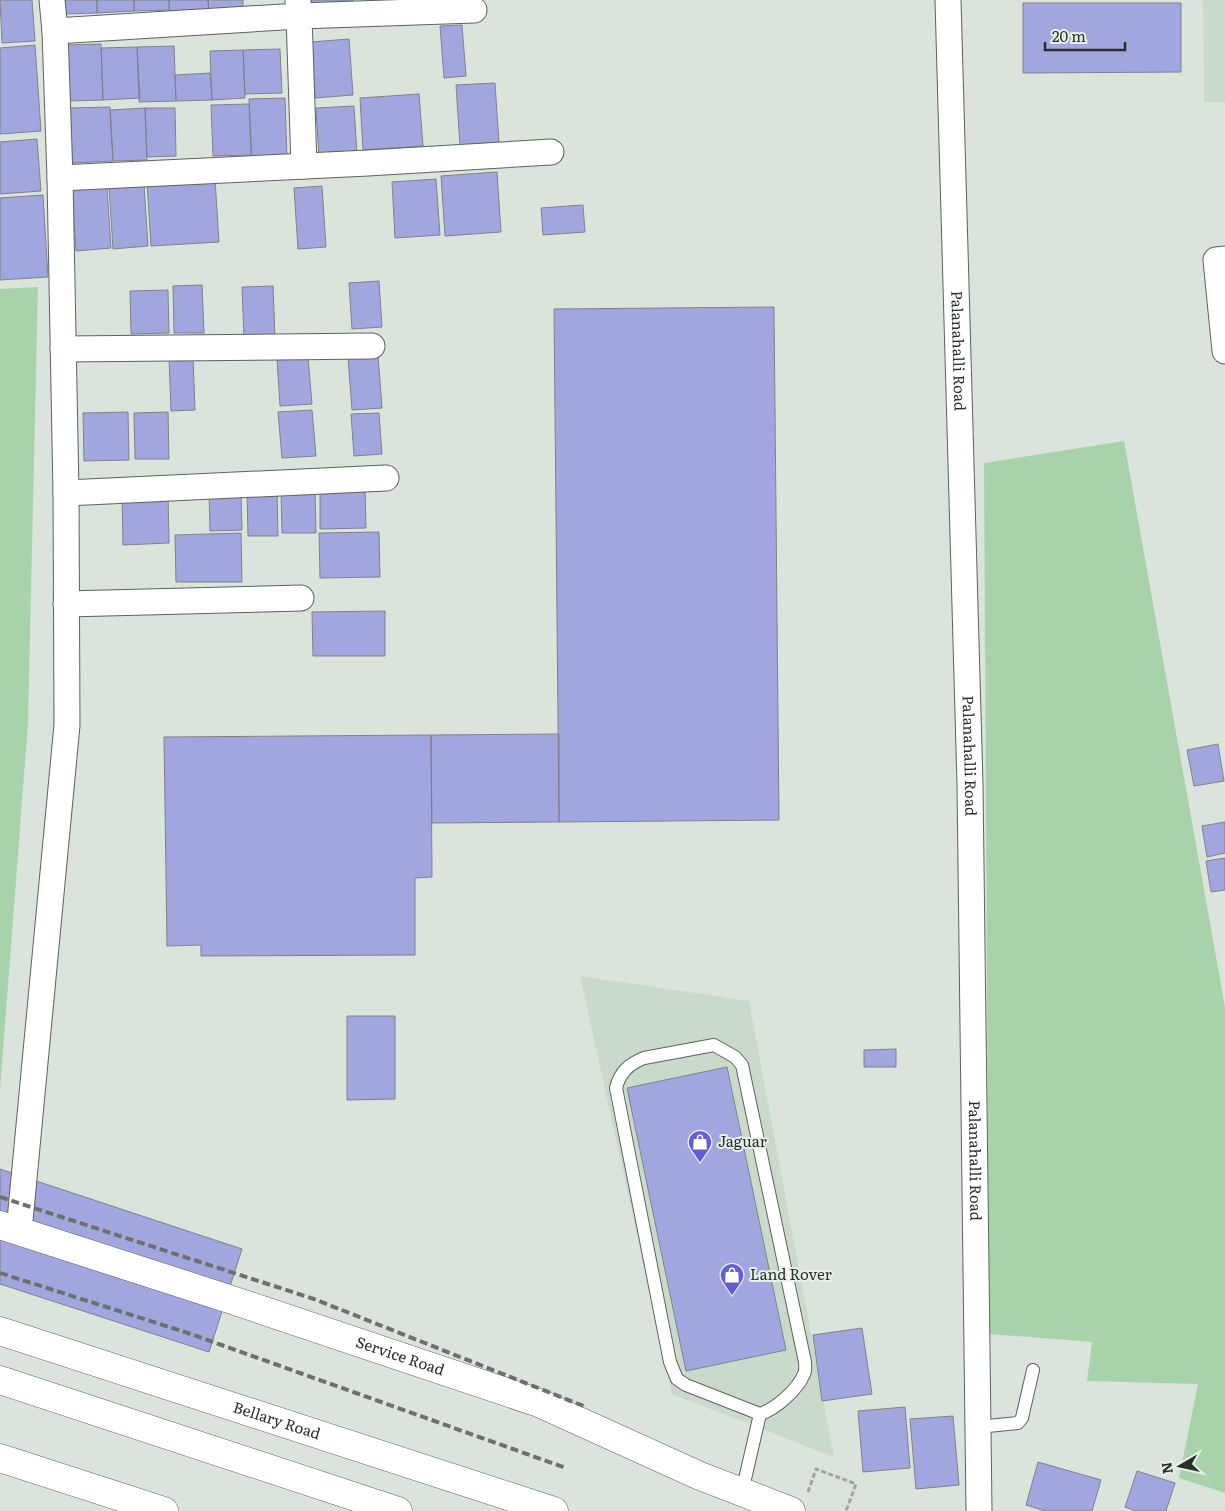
<svg xmlns="http://www.w3.org/2000/svg" width="1225" height="1511" font-family="Literata,serif">
	<style>
		.built { fill: #cadaca }
		.green { fill: #a8d3aa }
		.building { fill: #a2a6df; stroke: #80818c }
		.lines { fill: none; stroke-linecap: round; stroke-linejoin: round }
		.service-casing { stroke: #5b645c; stroke-width: 14 }
		.minor-casing { stroke: #5b645c; stroke-width: 27 }
		.secondary-casing { stroke: #5b645c; stroke-width: 29 }
		.trunk-casing { stroke: #5b645c; stroke-width: 29 }
		.path { stroke: #9fa7a0; stroke-width: 3; stroke-dasharray: 5 2.5; stroke-linecap: butt }
		.service { stroke: #fff; stroke-width: 12 }
		.minor { stroke: #fff; stroke-width: 25 }
		.secondary { stroke: #fff; stroke-width: 28 }
		.trunk { stroke: #fff; stroke-width: 28 }
		.rail { stroke: #6b726c; stroke-width: 4; stroke-dasharray: 8 4; stroke-linecap: butt }
		.labels { text-anchor: middle; stroke-width: 4; stroke-linejoin: round; paint-order: stroke }
		.street-label { font-size: 15px; fill: #2b2f2b; stroke: #e7f1e8 }
		.poi-label { font-size: 15px; fill: #2b2f2b; stroke: #e7f1e8; text-anchor: start }
	</style>
	<rect width="100%" height="100%" fill="#dae4db"/>
	<path class="built" d="M1203 0H1225V102H1204Z
		M580 976 749 1001 834 1457 672 1394Z"/>
	<path class="green" d="M38 287 28 723 0 1090V289Z
		M1124 441 1225 1007V1493L1179 1478 1198 1384 1087 1381 1092 1342 989 1334 984 463Z"/>
	<path class="building" d="M0 0H32L35 41 2 43Z
		M62 0H97V13L63 14Z
		M97 0H134V11L97 13Z
		M134 0H169V10L134 11Z
		M169 0H208L209 12 170 13Z
		M208 0H243V10L209 12Z
		M311 0H353V7L312 10Z
		M1023 3H1181V72L1023 73Z
		M462 25 466 76 444 78 440 26Z
		M349 39 353 95 315 98 311 42Z
		M101 44 103 100 69 101 67 45Z
		M35 45 41 131 0 134V48Z
		M174 46 176 101 139 102 137 47Z
		M137 47 140 98 103 100 101 48Z
		M280 49 282 93 245 94 243 50Z
		M243 50 245 98 212 100 210 51Z
		M210 73 212 100 176 101 175 75Z
		M495 83 499 143 460 146 456 85Z
		M419 94 423 146 363 150 360 98Z
		M285 98 287 158 252 159 249 99Z
		M249 104 251 155 213 156 211 105Z
		M354 106 357 154 319 157 316 108Z
		M110 107 113 161 72 163 70 108Z
		M145 108 147 160 113 161 110 110Z
		M145 108H175L176 156 147 157Z
		M37 139 41 191 0 194V142Z
		M497 172 501 232 445 236 441 176Z
		M215 179 219 242 151 246 147 183Z
		M436 179 440 235 395 238 392 182Z
		M144 184 148 246 113 249 109 186Z
		M322 186 326 247 298 249 294 188Z
		M107 187 111 248 76 251 72 189Z
		M43 195 48 277 0 280V198Z
		M583 205 585 232 543 235 541 208Z
		M379 281 382 327 352 329 349 283Z
		M202 285 204 333H174L173 286Z
		M273 286 275 337 244 338 242 287Z
		M168 290 169 333 131 334 130 291Z
		M774 307 779 820 559 822 554 309Z
		M378 355 382 408 352 410 348 357Z
		M193 357 195 410 171 411 169 358Z
		M308 357 312 404 280 406 277 359Z
		M312 410 316 456 282 458 278 412Z
		M128 412 129 460 84 461 83 413Z
		M168 412 169 459H135L134 413Z
		M379 413 382 454 354 456 351 414Z
		M365 488 366 528 320 529V489Z
		M315 489 316 533H282L281 490Z
		M209 491H241L242 530 210 531Z
		M277 491 278 536H248L247 492Z
		M122 493H168L169 543 123 545Z
		M379 532 380 577 320 578 319 533Z
		M241 533 242 582H176L175 535Z
		M385 611V656H313L312 612Z
		M559 734V822L432 823 431 735Z
		M431 735 432 877 415 878V955L201 956V945L167 946 164 737Z
		M1218 744 1224 781 1194 786 1187 750Z
		M1225 822V853L1207 857 1202 826Z
		M1225 858V890L1211 892 1206 861Z
		M347 1016H395V1099L347 1100Z
		M896 1049V1067H864V1050Z
		M727 1067 786 1350 686 1371 627 1088Z
		M0 1169 242 1249 209 1352 0 1284Z
		M862 1328 872 1394 822 1401 813 1335Z
		M905 1407 910 1468 863 1472 858 1411Z
		M953 1416 959 1485 916 1489 910 1419Z
		M1038 1462 1101 1480 1092 1511H1045L1026 1505Z
		M1137 1471 1175 1483 1166 1511H1136L1125 1507Z"/>
	<g class="lines">
		<g class="service-casing">
			<path id="service" d="M978 1427 1018 1423 1022 1418 1033 1370
				M742 1492 760 1414C776 1409 798 1389 804 1374 806 1371 805 1365 805 1362L742 1065 735 1057 714 1045 644 1058C629 1064 620 1072 616 1088L670 1362 677 1379 686 1385 760 1414"/>
		</g>
		<g class="minor-casing">
			<g id="minor">
				<path id="s1" d="M948 0 970 784 979 1511"/>
				<path d="M55 31 299 16 298 0"/>
				<path d="M304 166 299 16 474 10"/>
				<path d="M60 178 368 163 551 152"/>
				<path d="M1225 259 1216 260 1225 351"/>
				<path d="M63 349 372 346"/>
				<path d="M66 493 386 478"/>
				<path d="M66 604 301 598"/>
				<path d="M19 1231 67 725 66 493 60 178 55 31 52 0"/>
			</g>
		</g>
		<g class="secondary-casing">
			<g id="secondary">
				<path id="s2" d="M0 1225 229 1299 539 1403 700 1476 791 1511"/>
				<path d="M0 1458 164 1511"/>
			</g>
		</g>
		<g class="trunk-casing">
			<g id="trunk">
				<path id="s3" d="M0 1331 554 1511"/>
				<path d="M0 1380 398 1511"/>
			</g>
		</g>
		<path class="path" d="M808 1492 816 1469 856 1484 846 1511"/>
		<use href="#service" class="service"/>
		<use href="#minor" class="minor"/>
		<use href="#secondary" class="secondary"/>
		<use href="#trunk" class="trunk"/>
		<path class="rail" d="M0 1197 314 1299 586 1407
			M0 1273 188 1333 566 1468"/>
	</g>
	<defs>
		<g id="shop-pin" transform="scale(1.25)"><path d="M0 17L-7.5 6A9.5 9.5 0 1 1 7.5 6Z" fill="#645dd7" stroke="#e7f1e8"/><path d="M-5-2.5h2.3a2.7 3.5 0 0 1 5.4 0H5L5.5 6h-11ZM-1.5-2.5h3a1.5 2.3 0 0 0-3 0Z" fill="#fff"/></g>
	</defs>
	<g fill-rule="evenodd">
		<use href="#shop-pin" x="700" y="1142"/>
		<use href="#shop-pin" x="732" y="1275"/>
	</g>
	<g class="labels">
		<g class="street-label">
			<text dy="5" stroke="none"><textPath href="#s1" startOffset="351">Palanahalli Road</textPath></text>
			<text dy="5" stroke="none"><textPath href="#s1" startOffset="756">Palanahalli Road</textPath></text>
			<text dy="5" stroke="none"><textPath href="#s1" startOffset="1161">Palanahalli Road</textPath></text>
			<text dy="5" stroke="none"><textPath href="#s2" startOffset="421">Service Road</textPath></text>
			<text dy="5" stroke="none"><textPath href="#s3" startOffset="291">Bellary Road</textPath></text>
		</g>
		<g class="poi-label">
			<text x="718" y="1147">Jaguar</text>
			<text x="750" y="1280">Land Rover</text>
		</g>
	</g>
	<g transform="translate(1180 1466) rotate(261)" stroke="#e7f1e8" stroke-width="4" paint-order="stroke">
	<path d="M0-4L9 19L0 12L-9 19Z" fill="#2b2f2b"/>
	<text y="-8" font-size="14" font-weight="bold" text-anchor="middle" fill="#2b2f2b">N</text>
	</g>
	<path d="M1045 42v8h80v-8" fill="none" stroke="#2b2f2b" stroke-width="2.5"/>
	<text x="1052" y="42" font-size="15" fill="#2b2f2b" stroke="#e7f1e8" stroke-width="4" paint-order="stroke">20 m</text>
</svg>
